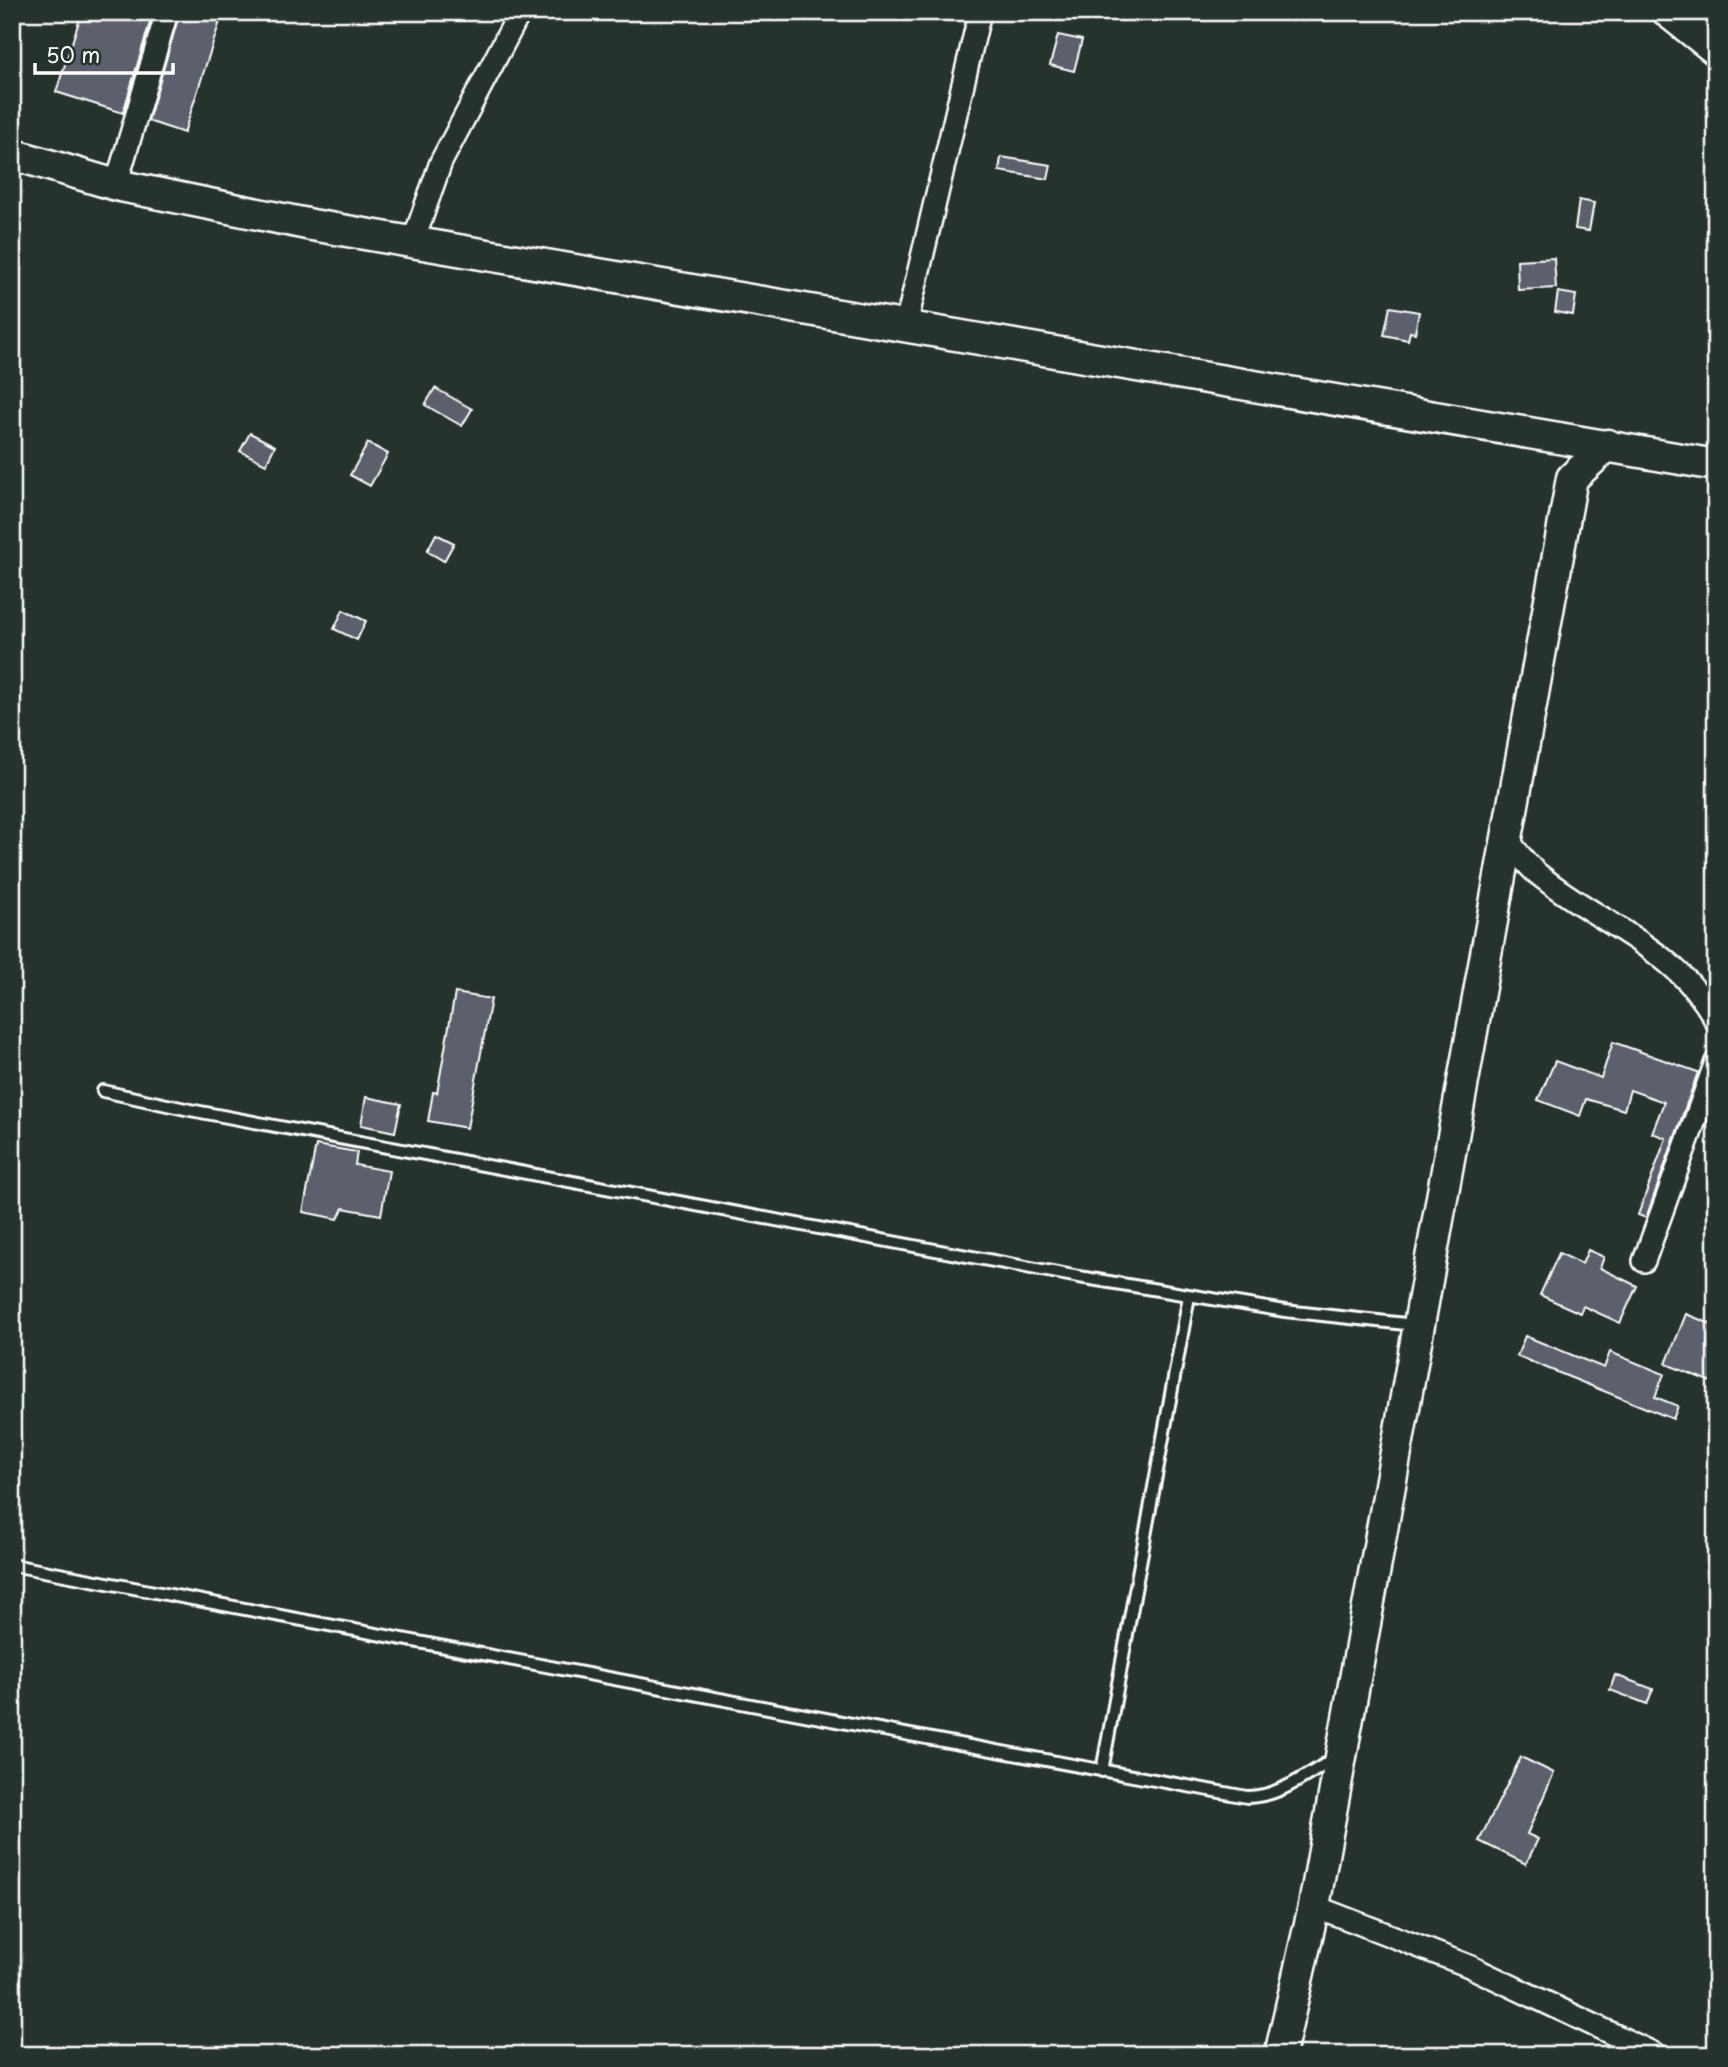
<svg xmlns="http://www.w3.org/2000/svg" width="1728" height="2067" font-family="'Playpen Sans',sans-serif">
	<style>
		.building { fill: #5b606d; stroke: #fff; stroke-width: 2 }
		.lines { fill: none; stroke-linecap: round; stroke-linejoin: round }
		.lane-casing { stroke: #fff; stroke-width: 16 }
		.street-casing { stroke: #fff; stroke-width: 26 }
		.secondary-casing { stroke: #fff; stroke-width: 35 }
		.lane { stroke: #26332d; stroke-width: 10 }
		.street { stroke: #26332d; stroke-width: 21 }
		.secondary { stroke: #26332d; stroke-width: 30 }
	</style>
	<rect width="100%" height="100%" fill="#26332d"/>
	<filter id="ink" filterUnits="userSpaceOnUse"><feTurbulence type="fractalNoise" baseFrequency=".0143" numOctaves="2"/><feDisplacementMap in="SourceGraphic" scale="14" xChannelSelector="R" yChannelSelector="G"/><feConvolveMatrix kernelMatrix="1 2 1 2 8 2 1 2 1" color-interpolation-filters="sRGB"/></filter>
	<g filter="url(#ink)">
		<path class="building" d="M82 12H153L123 113 56 92Z
			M180 12H223L184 133 148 121Z
			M1058 35 1082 40 1074 71 1050 65Z
			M1001 157 1051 165 1048 179 999 171Z
			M1579 200 1594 203 1589 231 1575 229Z
			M1554 258 1556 288 1518 290 1517 260Z
			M1558 292 1576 295 1573 315 1555 312Z
			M1390 307 1419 312 1415 333 1410 332 1408 340 1384 335Z
			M435 388 472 409 462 426 425 405Z
			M250 433 275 446 266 464 240 451Z
			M368 443 388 454 370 486 350 475Z
			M436 534 454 543 444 561 427 551Z
			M343 610 366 621 357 640 334 629Z
			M455 993 491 999 467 1128 428 1121 433 1092 437 1093Z
			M1613 1042 1698 1072 1646 1218 1638 1215 1666 1138 1652 1133 1664 1102 1630 1090 1624 1110 1586 1099 1580 1116 1538 1100 1555 1061 1601 1078Z
			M366 1097 401 1104 395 1132 361 1125Z
			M316 1145 357 1152 355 1165 389 1171 381 1215 343 1208 338 1219 303 1212Z
			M1588 1250 1604 1257 1600 1268 1637 1286 1620 1323 1583 1306 1580 1313 1540 1295 1559 1253 1582 1264Z
			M1686 1314 1716 1326V1384L1666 1364Z
			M1525 1336 1604 1368 1610 1352 1664 1374 1655 1397 1678 1406 1673 1419 1517 1356Z
			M1615 1675 1653 1689 1647 1704 1610 1690Z
			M1521 1757 1554 1773 1527 1834 1538 1839 1526 1864 1479 1841Z"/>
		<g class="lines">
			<g class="lane-casing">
				<path id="lane" d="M103 1091 190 1110 1079 1277 1285 1311 1415 1325
					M12 1565C424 1644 835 1722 1247 1797 1280 1797 1309 1773 1337 1757
					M1102 1771 1189 1296"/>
			</g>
			<g class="street-casing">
				<path id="street" d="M116 185 167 12
					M413 242 441 162 520 12
					M906 325 980 12
					M1506 837C1516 850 1525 864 1538 874 1597 923 1678 948 1716 1021
					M1644 1261 1716 1062
					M1314 1906 1469 1966 1657 2055"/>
			</g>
			<g class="secondary-casing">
				<path id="secondary" d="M1668 12 1716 50
					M12 154 116 185 312 225 1716 465
					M1280 2055 1314 1906 1572 478 1608 445"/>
			</g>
			<use href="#lane" class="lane"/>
			<use href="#street" class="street"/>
			<use href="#secondary" class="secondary"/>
		</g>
	</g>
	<rect width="1728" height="2067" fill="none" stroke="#26332d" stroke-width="42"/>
	<rect x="21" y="21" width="1686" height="2025" fill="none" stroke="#fff" stroke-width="2.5" filter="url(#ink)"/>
	<path d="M35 63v10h138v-10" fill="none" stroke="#ffffff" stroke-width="3.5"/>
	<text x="46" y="63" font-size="21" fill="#ffffff" stroke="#26332d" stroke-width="5" paint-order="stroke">50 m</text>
</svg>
